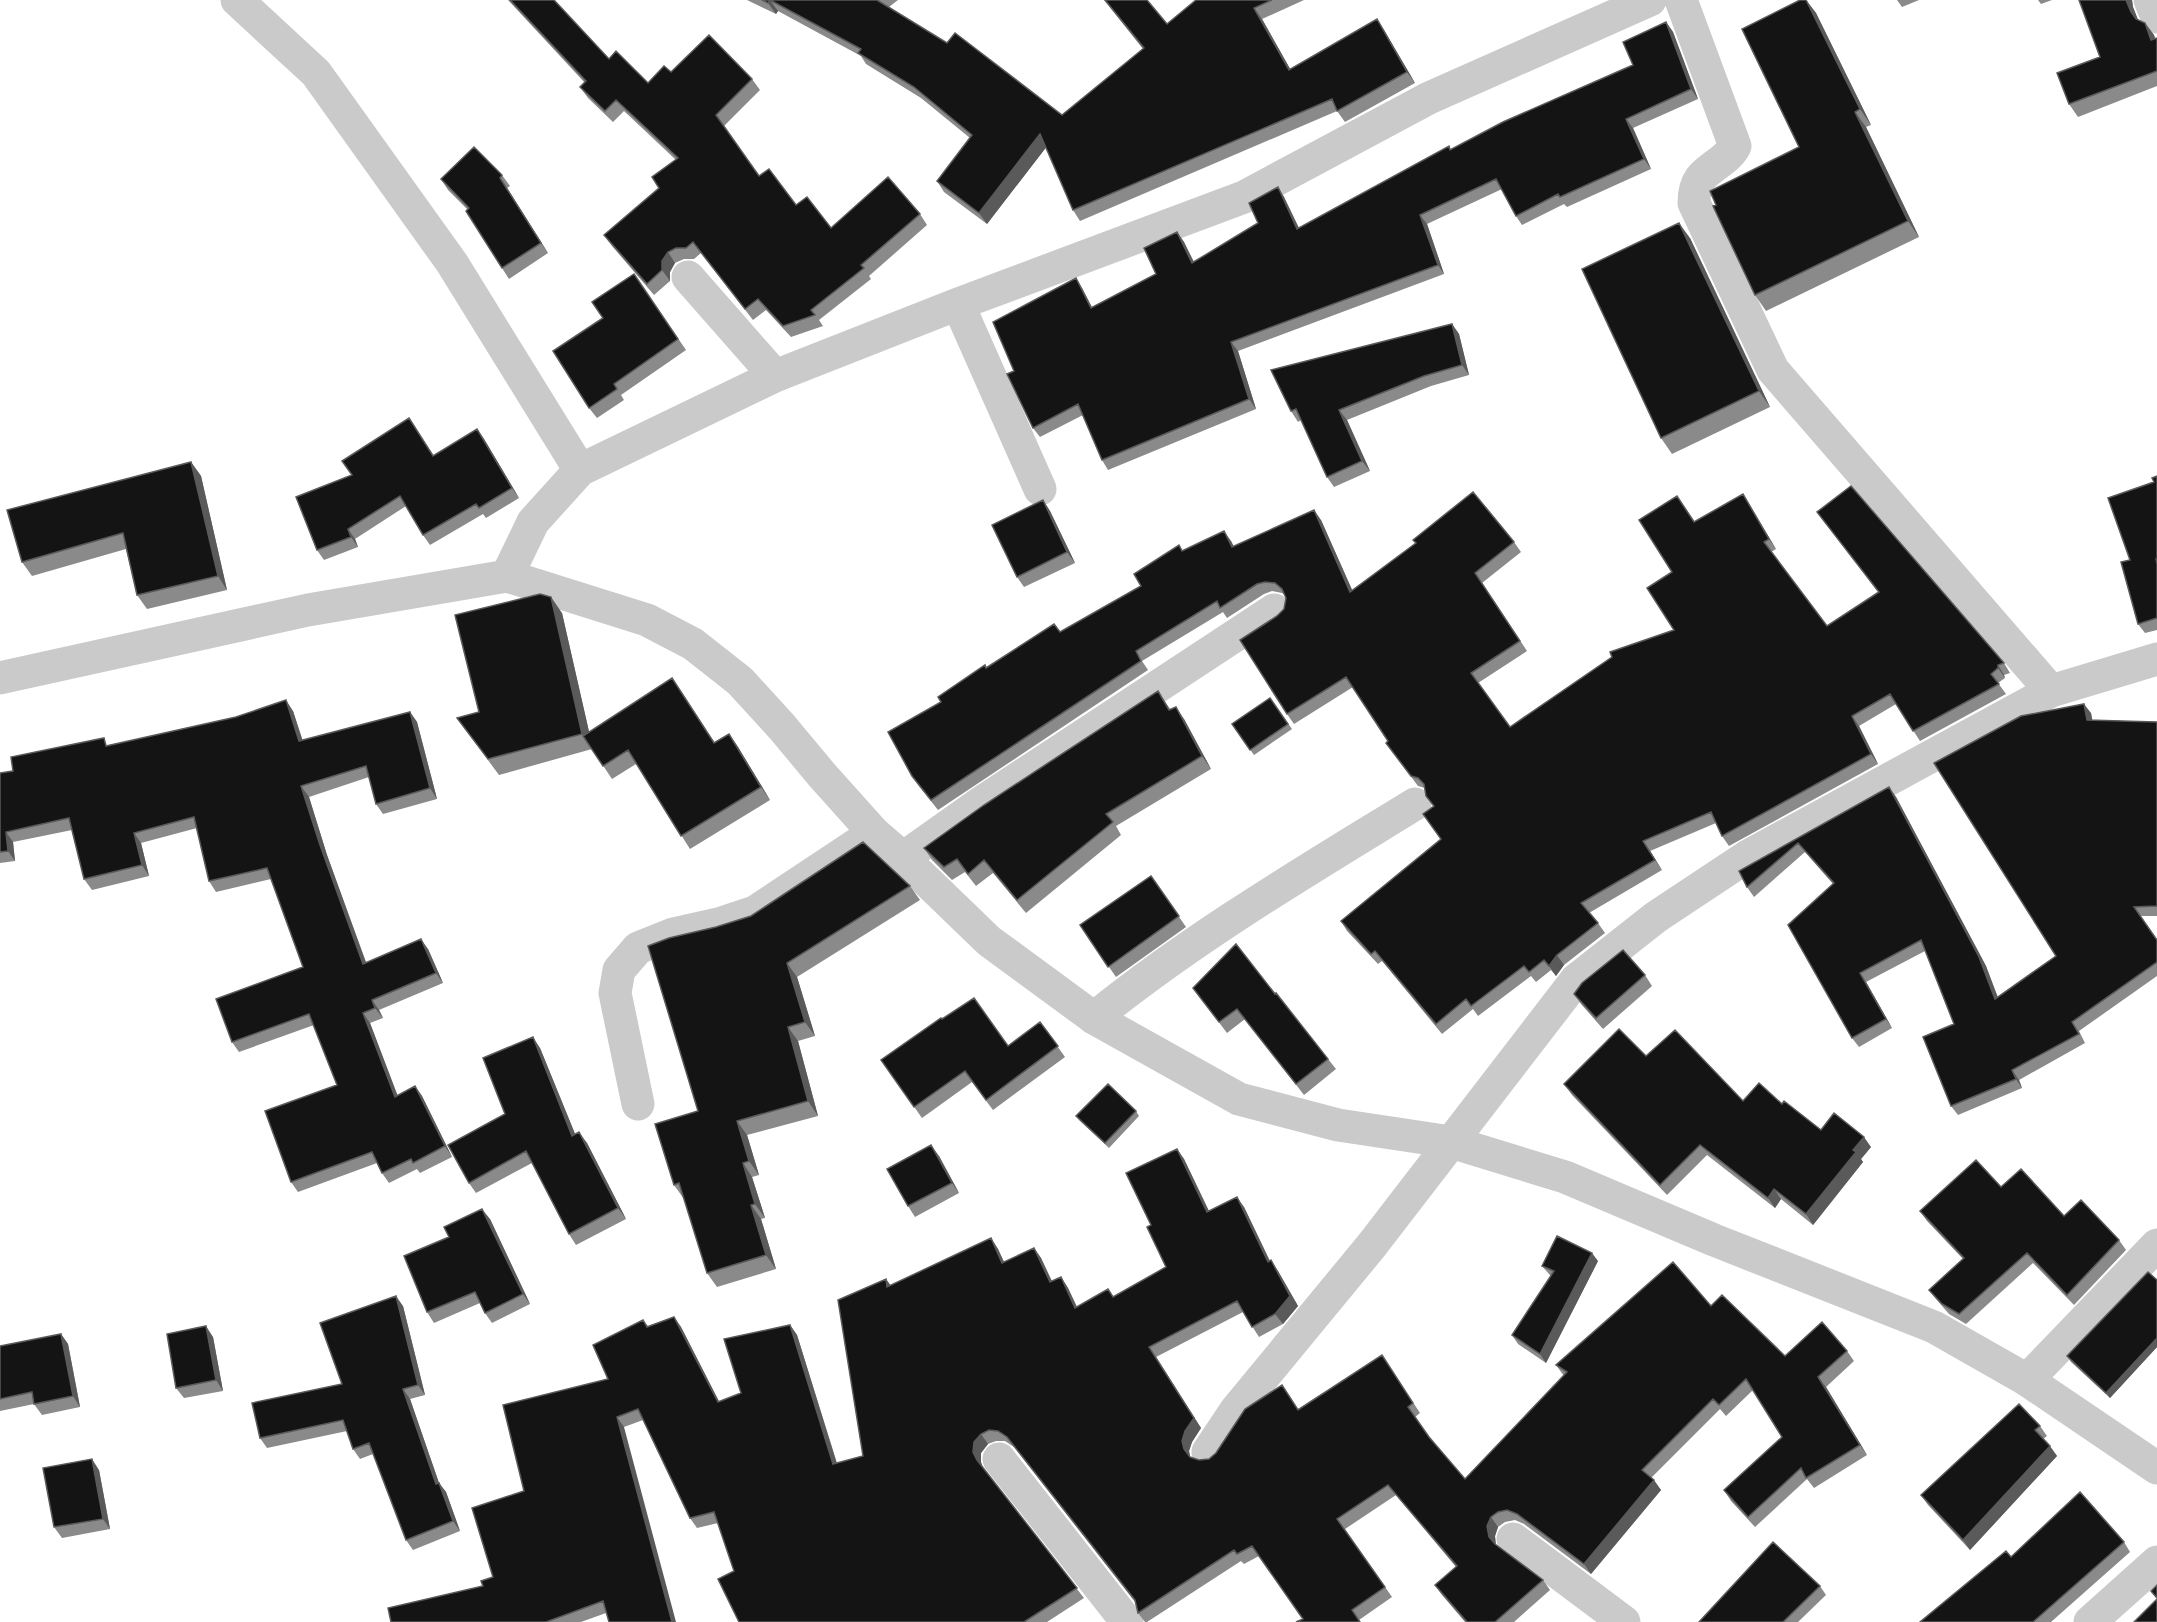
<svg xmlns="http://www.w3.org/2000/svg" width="2157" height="1622" font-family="'Roboto Condensed',sans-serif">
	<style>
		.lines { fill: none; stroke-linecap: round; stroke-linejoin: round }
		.minor { stroke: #cacaca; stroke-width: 33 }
		.tertiary { stroke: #cacaca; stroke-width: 33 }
		.wall { fill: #8a8a8a }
		.shaded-wall { fill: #5a5a5a }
		.building { fill: #141414; stroke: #5a5a5a; stroke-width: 1.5 }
	</style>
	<rect width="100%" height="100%" fill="#fff"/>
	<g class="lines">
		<path class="minor" d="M237 0 316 73 452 263 580 470
			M1681 0 1735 146C1727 161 1710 166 1700 179 1695 186 1694 195 1694 203L1773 370 2051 691
			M2150 0 2157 17
			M688 277 775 376
			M958 304 1040 489
			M507 576 533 522 580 470 775 376 958 304 1244 197 1429 98 1650 0
			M903 858 982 802 1274 610
			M1094 1018C1194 937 1306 871 1415 804
			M638 1104 615 993 619 970 638 948 673 934 722 923 755 912 874 833
			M2027 1380 2157 1245
			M1208 1452 1236 1410 1372 1245 1576 980 1656 917 1748 856 2051 691 2157 659
			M999 1459 1127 1622
			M1513 1539 1624 1622
			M2090 1622 2157 1562"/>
		<path class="tertiary" d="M0 678 308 610 507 576 647 620 693 644 740 681 782 727 822 775 874 833 903 858 989 941 1094 1018 1239 1099 1338 1125 1451 1142 1565 1177 1714 1240 1934 1327 2027 1380 2157 1468"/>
	</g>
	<path class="wall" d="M508 0H554L609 59 648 83 671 72 752 79 760 90 724 126 759 176 796 205 831 228 920 214 927 225 869 276 871 279 819 320 823 326 791 337 766 310 753 320 701 253 694 259H684L675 263 670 272V281L654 295 612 246 604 235 659 188 676 160 624 111 613 122 588 98 580 87 585 83Z
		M747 0H898L889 7 1062 115 1143 49 1104 0H1147L1167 24 1196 0H1304L1262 19 1290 69 1377 19 1384 30 1415 83 1345 122 1337 111 1080 221 1073 210 1046 147 987 224 944 192 937 181 970 138 921 98 866 64 861 56 778 11 776 14Z
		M1806 0 1816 13 1871 125 1866 127 1919 237 1766 311 1755 295 1716 205 1799 147Z
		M1897 0H1919L1902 7Z
		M2038 0H2052L2041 4Z
		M2079 0H2132L2133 7 2138 20 2145 23 2154 35 2155 39 2157 38V86L2078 117 2069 104 2100 57Z
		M1666 22 1673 32 1698 99 1633 128 1651 169 1567 207 1564 204 1522 225 1516 216 1502 189 1427 224 1444 274 1238 351 1256 409 1108 470 1102 460 1083 415 1040 437 1033 428 1014 371 1082 288 1092 307 1156 274 1177 232 1184 242 1193 262 1258 223 1278 187 1284 197 1299 228 1451 149 1633 65Z
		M502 175 510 186 507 188 548 253 509 279 502 268 468 210 448 190 441 179Z
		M1690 238 1770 407 1672 454 1661 438Z
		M634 274 686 350 621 395 624 400 597 418 589 408 603 318Z
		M1452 324 1459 334 1469 375 1431 386 1347 420 1370 471 1334 487 1327 477 1301 420 1298 422 1291 411Z
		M409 418 434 456 477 429 484 439 519 498 486 518 483 514 430 545 423 535 406 506 355 539 358 547 324 560 317 550 352 475Z
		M191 462 201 476 227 590 147 609 137 595 126 549 32 576 22 562Z
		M2157 476V630L2145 633 2138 624 2154 482Z
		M1743 494 1776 549 1771 552 1827 626 1878 592 1817 512 2004 663 2010 673 2004 675 2005 678 1998 683 2006 694 1920 741 1896 704 1859 726 1878 764 1729 846 1722 836 1716 823 1650 851 1662 870 1589 913 1598 923 1605 933 1564 965 1556 976 1551 970 1536 982 1531 976 1478 1016 1473 1009 1442 1034 1382 961 1378 964 1347 931 1341 921 1441 839 1434 807 1426 796 1425 788 1418 786 1386 743 1388 741 1353 687 1294 724 1287 714 1277 616 1284 609 1286 598 1285 595 1282 593 1272 591 1264 594 1227 618 1223 612 1142 661 1148 670 938 810 919 786 912 776 941 702 986 668 1060 632 1141 586 1179 545 1183 551 1231 541 1234 547 1321 520 1352 590 1514 542 1521 552 1482 583 1527 651 1478 683 1510 727 1674 630 1672 572 1677 496 1695 522Z
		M1043 500 1050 511 1075 563 1024 587 1017 577Z
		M562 613 589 732 681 691 715 743 729 734 738 747 770 800 690 849 636 764 612 779 592 749 499 775 457 718 479 712Z
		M1158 691 1170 709 1184 719 1211 769 1116 826 1121 835 1026 913 993 873 976 886 965 872 952 880 932 860 924 848Z
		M1270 698 1292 729 1254 755 1232 724Z
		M293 711 303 741 410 712 417 722 437 799 383 814 376 804 369 777 309 797 327 855 366 962 428 949 443 983 379 1010 383 1018 370 1023 397 1095 415 1086 422 1096 452 1157 420 1173 417 1169 389 1183 382 1173 377 1163 298 1192 291 1182 337 1085 314 1025 239 1052 232 1042 303 967 271 879 216 892 209 881 197 828 141 843 149 876 92 890 84 879 72 830 13 842 15 861 0 863V773L13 771 109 745Z
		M2091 713 2092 720 2157 722V916H2141L2157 940V976L2079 1031 2085 1043 2019 1080 2022 1088 1958 1115 1951 1106 1954 1024 1925 951 1866 982 1892 1028 1859 1047 1852 1038 1833 884 1805 852 1754 897 1747 887 1739 871 1889 787 1896 797 1986 966 1997 997 2056 956Z
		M1151 876 1186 927 1116 977 1080 925Z
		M910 886 920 900 797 977 815 1036 798 1041 818 1116 747 1135 759 1175 752 1177 765 1218 761 1219 776 1269 717 1287 707 1273 684 1199 674 1185 698 1111 716 927Z
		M1645 975 1652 986 1603 1029 1581 1004 1574 994Z
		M1193 988 1275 994 1328 1059 1336 1069 1304 1095 1245 1019 1227 1033Z
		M942 1019 1008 1046 1040 1022 1065 1057 993 1110 972 1082 922 1118 881 1060Z
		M540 1048 575 1134 587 1143 626 1219 576 1245 569 1234 532 1163 476 1193 469 1183Z
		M1646 1056 1743 1101 1782 1104 1821 1130 1871 1147 1861 1159 1863 1162 1813 1225 1781 1199 1775 1208 1707 1155 1667 1195 1572 1095 1564 1084Z
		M1136 1111 1139 1116 1109 1148 1080 1121 1076 1116Z
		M1177 1149 1184 1159 1209 1211 1244 1207 1270 1261 1278 1271 1298 1306 1283 1324 1259 1337 1243 1312 1156 1357 1201 1428 1192 1442 1189 1451 1190 1457 1199 1460 1209 1459 1289 1395 1298 1409 1382 1355 1420 1413 1415 1417 1429 1437 1465 1479 1564 1376 1556 1365 1711 1306 1785 1356 1847 1351 1854 1361 1826 1387 1867 1455 1814 1488 1807 1479 1755 1527 1731 1501 1724 1490 1782 1437 1753 1390 1726 1416 1720 1409 1651 1478 1661 1490 1591 1574 1524 1524 1515 1520 1505 1522 1498 1527 1495 1536 1496 1545 1543 1580 1550 1590 1514 1622H1465L1442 1595 1435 1585 1456 1567 1396 1495 1345 1529 1392 1597 1359 1620 1303 1619 1259 1556 1244 1564 1241 1561 1147 1622H1145L1138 1613 1135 1602 1014 1447 1005 1441H996L988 1444 981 1453V1462L983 1468 1084 1598 1047 1622H739L734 1571 718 1523 697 1528 690 1518 643 1420 624 1427 606 1613 581 1622H391L483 1586 493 1577 524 1491 608 1379 643 1320 648 1326 674 1317 681 1327 719 1402 741 1393 790 1325 797 1335 837 1463 863 1456 886 1279 891 1286 991 1238 998 1249 1004 1262 1034 1248 1041 1258 1052 1281 1061 1277 1068 1288 1077 1307 1114 1297 1166 1267 1151 1225Z
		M939 1156 959 1193 915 1217 908 1206Z
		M2001 1187 2119 1240 2126 1250 2074 1305 2033 1263 1966 1324 1949 1314 1936 1299 1929 1290 1963 1259 1927 1221 1920 1211Z
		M490 1219 530 1304 492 1323 485 1313 480 1303 434 1323 427 1312Z
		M1598 1261 1546 1363 1518 1344 1512 1335 1551 1276 1549 1274 1542 1266Z
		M2157 1280V1347L2110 1398 2071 1362 2067 1356Z
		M403 1306 425 1395 410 1399 439 1483 446 1492 460 1531 413 1550 406 1540 373 1454 360 1459 353 1449 347 1431 267 1448 260 1438 342 1384Z
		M61 1334 68 1344 80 1407 42 1415 34 1404 0 1411V1346Z
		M213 1337 223 1391 184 1398 176 1388Z
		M2040 1426 2047 1436 2043 1439 2057 1456 1970 1550 1928 1505 1921 1495Z
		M99 1470 110 1529 62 1538 54 1527Z
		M2124 1542 2130 1552 2051 1622H1920L2011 1557Z
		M1820 1586 1826 1595 1798 1622H1699Z"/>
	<path class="shaded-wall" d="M770 0 778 11 776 14 768 3Z
		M1806 0 1816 13 1871 125 1860 109Z
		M2126 0H2132L2133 7 2140 25 2131 12Z
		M1254 8 1262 19 1297 81 1289 70Z
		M1377 19 1384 30 1415 83 1407 72Z
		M1666 22 1673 32 1698 99 1691 89Z
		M2145 23 2154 35 2157 44 2151 40Z
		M1855 112 1866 127 1919 237 1908 221Z
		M1626 119 1633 128 1651 169 1644 159Z
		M1040 134 1048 145 987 224 979 213Z
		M500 178 507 188 548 253 541 243Z
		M1278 187 1284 197 1304 239 1297 229Z
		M1420 215 1427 224 1444 274 1438 265Z
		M1679 223 1690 238 1770 407 1759 391Z
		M1177 232 1184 242 1199 272 1192 263Z
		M668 252 675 263 670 272V281L662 270V261Z
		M1076 278 1082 288 1097 318 1091 308Z
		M1452 324 1459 334 1469 375 1462 365Z
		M1231 342 1238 351 1256 409 1249 399Z
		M1339 410 1347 420 1370 471 1362 461Z
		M477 429 484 439 519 498 512 488Z
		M191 462 201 476 227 590 218 576Z
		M1743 494 1776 549 1769 539Z
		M1043 500 1050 511 1075 563 1067 552Z
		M1314 510 1321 520 1357 601 1350 592Z
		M348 529 355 539 358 547 351 537Z
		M1224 531 1231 541 1239 557 1232 547Z
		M551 597 562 613 593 749 582 734Z
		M1998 665 2004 675 2005 678 1998 668Z
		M286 700 293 711 306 752 299 741Z
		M2084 704 2091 713 2094 729 2087 720Z
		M1176 707 1184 719 1211 769 1202 756Z
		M410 712 417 722 437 799 430 788Z
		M1852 716 1859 726 1878 764 1871 754Z
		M729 734 738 747 770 800 761 787Z
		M301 786 309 797 327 855 370 974 363 964 320 845Z
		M1889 787 1896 797 1986 966 2002 1008 1995 999Z
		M6 832 13 842 15 861 8 851Z
		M134 833 141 843 149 876 142 865Z
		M1643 841 1650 851 1662 870 1655 860Z
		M421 939 428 949 443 983 436 973Z
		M1557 955 1564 965 1556 976 1549 966Z
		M787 963 797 977 815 1036 805 1022Z
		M1860 973 1866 982 1892 1028 1886 1019Z
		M372 1000 379 1010 383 1018 375 1008Z
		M363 1013 370 1023 402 1107 395 1097Z
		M788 1027 798 1041 818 1116 808 1101Z
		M533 1037 540 1048 580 1146 572 1136Z
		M2012 1070 2019 1080 2022 1088 2016 1079Z
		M415 1086 422 1096 452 1157 445 1146Z
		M737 1121 747 1135 759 1175 749 1161Z
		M579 1132 587 1143 626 1219 618 1208Z
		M1864 1137 1871 1147 1861 1159 1863 1162 1813 1225 1806 1214 1853 1150Z
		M931 1145 939 1156 959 1193 952 1183Z
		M1177 1149 1184 1159 1214 1222 1207 1212Z
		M743 1163 752 1177 765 1218 755 1204Z
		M1774 1189 1781 1199 1775 1208 1768 1198Z
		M1237 1197 1244 1207 1275 1272 1268 1262Z
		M751 1205 761 1219 776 1269 766 1255Z
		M482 1209 490 1219 530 1304 523 1294Z
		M991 1238 998 1249 1009 1273 1002 1263Z
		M1034 1248 1041 1258 1057 1293 1050 1282Z
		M1592 1253 1598 1261 1546 1363 1540 1354Z
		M1271 1260 1278 1271 1298 1306 1283 1324 1275 1314Z
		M1061 1277 1068 1288 1082 1318 1075 1308Z
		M886 1279 893 1289 887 1287Z
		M396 1296 403 1306 425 1395 418 1385Z
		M674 1317 681 1327 725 1413 718 1402Z
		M790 1325 797 1335 840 1474 833 1464Z
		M206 1326 213 1337 223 1391 216 1380Z
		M61 1334 68 1344 80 1407 73 1396Z
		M2157 1338V1347L2110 1398 2106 1393Z
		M1149 1347 1201 1428 1192 1442 1189 1451 1191 1460 1184 1449Z
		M1818 1377 1826 1387 1867 1455 1860 1445Z
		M403 1389 410 1399 439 1483 446 1492 460 1531 453 1521 436 1484Z
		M617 1417 624 1427 676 1622H672Z
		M981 1434 988 1444 981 1453V1462L984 1471 977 1460 973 1452 974 1442Z
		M2050 1446 2057 1456 1970 1550 1963 1540Z
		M92 1459 99 1470 110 1529 103 1519Z
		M1654 1480 1661 1490 1591 1574 1584 1564Z
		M1491 1517 1498 1527 1495 1536 1496 1547 1489 1537 1487 1526Z"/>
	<path class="building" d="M510 0H554L609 59 616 51 648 83 664 66 671 72 709 35 752 79 716 115 759 176 769 169 796 205 807 197 831 228 888 177 920 214 861 265 864 268 811 310 815 315 783 326 758 299 745 309 693 242 686 248H676L668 252 662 261V270L647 284 604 235 659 188 652 177 678 158 616 100 605 111 580 87 586 81Z
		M762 0H877L947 43 955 33 1062 115 1144 48 1105 0H1147L1167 24 1196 0H1272L1254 8 1289 70 1377 19 1407 72 1337 111 1332 99 1073 210 1040 134 979 213 937 181 972 135 914 87 858 53 861 49 770 0 768 3Z
		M1800 0H1806L1860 109 1855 112 1908 221 1755 295 1713 206 1716 205 1710 191 1799 147 1742 29Z
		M2079 0H2126L2131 12 2136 19 2145 23 2151 40 2157 38V71L2069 104 2057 73 2100 57Z
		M1666 22 1691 89 1626 119 1644 159 1560 197 1558 194 1516 216 1496 179 1420 215 1438 265 1231 342 1249 399 1102 460 1078 404 1033 428 1007 374 1014 371 993 322 1076 278 1091 308 1156 274 1144 248 1177 232 1192 263 1258 223 1249 203 1278 187 1297 229 1449 146 1450 150 1503 122 1633 65 1623 42Z
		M474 147 502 175 500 178 541 243 502 268 466 211 469 208 441 179Z
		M1679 223 1759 391 1661 438 1582 269Z
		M634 274 678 339 614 384 617 389 589 408 553 351 603 318 592 302Z
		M1452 324 1462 365 1424 376 1339 410 1362 461 1327 477 1296 409 1291 411 1271 370Z
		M409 418 433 456 477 429 512 488 479 508 476 504 423 535 400 496 348 529 351 537 317 550 296 497 352 475 342 461Z
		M191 462 218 576 137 595 123 533 22 562 7 510Z
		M2157 476V559H2156L2157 564V618L2138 624 2121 562 2130 560 2108 498 2154 482 2152 478Z
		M1851 486 2004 663 1998 665V668L1991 674 1999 684 1913 731 1890 694 1852 716 1871 754 1722 836 1711 812 1643 841 1655 860 1581 903 1598 923 1557 955 1549 966 1544 960 1529 972 1524 966 1471 1006 1466 999 1436 1024 1375 951 1371 954 1341 921 1441 839 1423 814 1434 806 1426 796 1424 784 1418 778 1411 776 1386 743 1388 741 1346 677 1287 714 1240 640 1277 616 1284 609 1286 598 1282 589 1275 583 1265 582 1257 584 1220 608 1217 601 1136 651 1141 661 931 800 912 776 888 732 941 702 938 697 985 665 986 668 1054 624 1060 632 1141 586 1134 574 1179 545 1182 551 1224 531 1232 547 1314 510 1350 592 1416 543 1413 540 1473 492 1514 542 1475 573 1520 641 1471 673 1510 727 1612 657 1610 652 1674 630 1647 588 1672 572 1639 520 1677 496 1694 522 1743 494 1769 539 1764 542 1827 626 1879 592 1817 512Z
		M1043 500 1067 552 1017 577 992 525Z
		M540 594 551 597 582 734 488 759 457 718 479 712 455 615Z
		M672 678 714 743 729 734 761 787 681 836 628 750 603 766 583 736Z
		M1158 691 1169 710 1176 707 1202 756 1106 814 1113 822 1017 900 984 860 968 874 957 859 944 867 924 848 984 805Z
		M1270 698 1288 724 1250 750 1232 724Z
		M286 700 299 741 410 712 430 788 376 804 366 766 301 786 320 845 363 964 421 939 436 973 372 1000 375 1008 363 1013 395 1097 415 1086 445 1146 413 1163 411 1159 382 1173 372 1152 291 1182 265 1111 337 1085 309 1014 232 1042 216 999 303 967 267 868 209 881 194 817 134 833 142 865 84 879 69 818 6 832 8 851 0 852V773L13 771 11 757 104 738 106 746 236 717Z
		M2084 704 2087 720 2157 722V906L2134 907 2157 940V962L2072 1022 2079 1034 2012 1070 2016 1079 1951 1106 1923 1037 1954 1024 1921 940 1860 973 1886 1019 1852 1038 1788 925 1834 883 1798 843 1747 887 1739 871 1889 787 1979 957 1995 999 2056 956 1934 763 2021 716Z
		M863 842 910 886 787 963 805 1022 788 1027 808 1101 737 1121 749 1161 743 1163 755 1204 751 1205 766 1255 707 1273 679 1183 674 1185 655 1124 698 1111 648 946 669 938 716 927 751 916Z
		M1151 876 1179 916 1108 967 1080 925Z
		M1236 944 1275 994 1276 993 1328 1059 1296 1084 1237 1009 1219 1022 1193 988Z
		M1623 950 1645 975 1596 1018 1574 994 1582 983Z
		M974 998 1008 1046 1040 1022 1058 1046 986 1100 965 1071 914 1107 881 1060 941 1018 942 1019Z
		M1619 1029 1646 1056 1675 1030 1743 1101 1759 1083 1782 1104 1784 1101 1821 1130 1834 1113 1864 1137 1853 1150 1856 1152 1806 1214 1774 1189 1768 1198 1700 1145 1660 1185 1564 1084Z
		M533 1037 572 1136 579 1132 618 1208 569 1234 526 1151 469 1183 448 1145 505 1114 483 1058Z
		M1108 1084 1136 1111 1105 1143 1076 1116Z
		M931 1145 952 1183 908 1206 887 1169Z
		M1177 1149 1207 1212 1237 1197 1268 1262 1271 1260 1290 1296 1275 1314 1252 1327 1237 1301 1149 1347 1194 1418 1185 1431 1182 1441 1184 1449 1190 1457 1199 1460 1209 1459 1216 1453 1245 1409 1282 1385 1298 1410 1382 1355 1413 1403 1408 1407 1429 1437 1465 1479 1567 1372 1556 1365 1673 1262 1711 1306 1722 1295 1785 1356 1822 1322 1847 1351 1818 1377 1860 1445 1806 1478 1801 1468 1748 1517 1724 1490 1782 1437 1746 1379 1719 1405 1713 1399 1642 1470 1654 1480 1584 1564 1517 1514 1507 1510 1498 1512 1491 1517 1487 1526 1489 1537 1495 1544 1543 1580 1495 1622H1467L1435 1585 1457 1566 1388 1485 1337 1519 1385 1587 1352 1610 1360 1622H1296L1303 1619 1252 1546 1237 1554 1234 1550 1138 1613 1135 1600 1007 1437 998 1431 989 1430 981 1434 974 1442 973 1452 977 1460 1077 1588 1024 1622H739L718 1579 734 1571 714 1512 690 1518 638 1409 617 1417 672 1622H609L603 1601 546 1622H391L388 1608 483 1586 481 1581 493 1577 472 1508 524 1491 503 1405 608 1379 593 1345 643 1320 647 1327 674 1317 718 1402 741 1393 724 1339 790 1325 833 1464 863 1456 838 1300 886 1279 887 1287 991 1238 1002 1263 1034 1248 1050 1282 1061 1277 1075 1308 1108 1289 1113 1297 1166 1267 1147 1227 1151 1225 1126 1173Z
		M1976 1160 2001 1187 2021 1169 2064 1216 2081 1200 2119 1240 2067 1295 2027 1253 1959 1314 1942 1304 1929 1290 1964 1258 1920 1211Z
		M482 1209 523 1294 485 1313 475 1292 427 1312 404 1256 449 1237 444 1227Z
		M1557 1236 1592 1253 1540 1354 1512 1335 1554 1271 1542 1266Z
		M2148 1272 2157 1280V1338L2106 1393 2067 1356Z
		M396 1296 418 1385 403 1389 436 1484 439 1483 453 1521 406 1540 369 1443 353 1449 343 1420 260 1438 252 1403 342 1384 320 1323Z
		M206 1326 216 1380 176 1388 167 1334Z
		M61 1334 73 1396 34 1404 32 1392 0 1399V1346Z
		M2019 1404 2040 1426 2035 1430 2050 1446 1963 1540 1921 1495Z
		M92 1459 103 1519 54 1527 43 1468Z
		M2080 1492 2124 1542 2033 1622H1920L2006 1551 2011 1557Z
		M1773 1542 1820 1586 1783 1622H1699Z
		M2157 1585V1598L2151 1591Z
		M2157 1599V1622H2134Z"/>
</svg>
